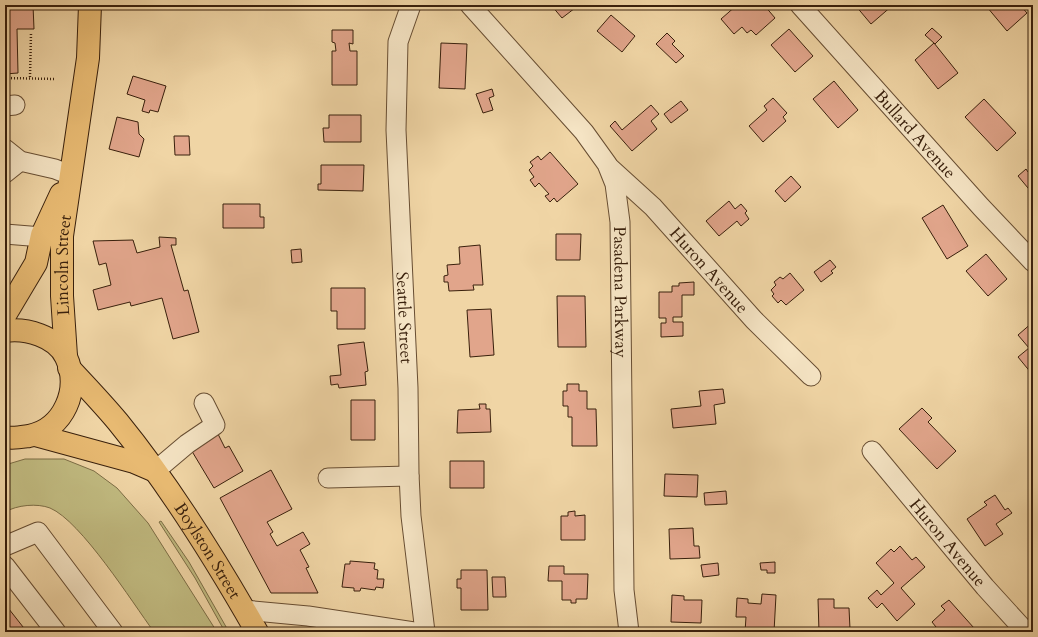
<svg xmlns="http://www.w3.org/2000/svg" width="1038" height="637" font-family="Cardo,serif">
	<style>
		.grass { fill: #c1bb81; stroke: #7d6e46 }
		.building { fill: #e1a58b; stroke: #39200c }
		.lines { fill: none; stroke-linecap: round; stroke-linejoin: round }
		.minor-casing { stroke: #674d32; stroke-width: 21 }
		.major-casing { stroke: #39200c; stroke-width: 24 }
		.path { stroke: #39200c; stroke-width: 2.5; stroke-dasharray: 1 2; stroke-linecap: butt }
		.minor { stroke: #f5e4c4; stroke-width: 19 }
		.major { stroke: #e8ba72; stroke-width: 22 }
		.labels { text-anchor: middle; stroke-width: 3; stroke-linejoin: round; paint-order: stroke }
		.street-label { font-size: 17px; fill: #39200c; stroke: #f5e4c4 }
	</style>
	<rect width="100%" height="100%" fill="#f0d5a5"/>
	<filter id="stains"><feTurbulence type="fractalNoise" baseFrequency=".005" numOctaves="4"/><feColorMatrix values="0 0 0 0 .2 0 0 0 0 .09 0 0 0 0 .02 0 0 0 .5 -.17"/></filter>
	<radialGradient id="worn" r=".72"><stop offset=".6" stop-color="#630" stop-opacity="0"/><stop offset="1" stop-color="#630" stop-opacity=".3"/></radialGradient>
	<path class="grass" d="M25 459H64L94 471 117 488 148 523 217 632H154C132 602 81 521 50 508 37 503 17 505 5 512V465Z
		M161 521 189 562 229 632H225L195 578 159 522Z"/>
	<path class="building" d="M5 5H33L34 29H17L18 73 5 74Z
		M551 5H579L562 18Z
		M737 5H764L775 18 756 35 751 30 747 33 742 27 734 34 721 19Z
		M855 5H893L871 24Z
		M989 5H1020L1027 13 1007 31 987 7Z
		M611 15 635 36 622 52 597 31Z
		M932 28 942 37 935 44 925 35Z
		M789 29 813 56 795 72 771 45Z
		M332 30H353V44L349 43 350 51H357V85H332V51H336L335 43 332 42Z
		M667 33 675 41 672 44 684 56 676 63 656 44Z
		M441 43 467 44 465 89 439 88Z
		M934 43 958 73 938 89 915 60Z
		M133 76 166 86 158 112 150 110 149 113 142 111 145 100 127 94Z
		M834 81 858 110 838 128 813 99Z
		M492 89 494 96 489 98 493 110 483 113 476 94Z
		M773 98 787 113 783 117 786 121 763 142 749 126 767 110 764 106Z
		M984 99 1016 133 997 151 965 117Z
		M681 101 688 110 671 123 664 114Z
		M651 105 659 114 651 121 657 129 632 151 610 126 615 121 622 130Z
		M329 115H361V142H324L323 128H329Z
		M117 117 138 122 139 134 144 139 139 157 109 149Z
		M174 136H189L190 155H175Z
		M550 152 578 184 557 202 554 198 550 202 545 196 549 194 539 183 535 187 530 180 534 177 529 170 533 166 530 162 538 156 541 160Z
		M321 165H364L363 191 318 190V184H321Z
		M1033 168V194L1018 176 1026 169 1028 172Z
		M791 176 801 187 785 202 775 191Z
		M729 201 735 209 741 204 747 211 745 213 749 219 741 226 737 221 719 236 706 221Z
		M223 204H260V217H264V228H223Z
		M943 205 968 246 947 259 922 218Z
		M556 234H581L580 260H556Z
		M159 237 176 238V245H171L184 291 188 290 199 332 173 339 162 298 131 306 130 302 98 310 93 290 111 285 106 263 99 265 93 241 133 240 137 253 160 247Z
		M480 245 483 285H473L474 290 449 291 448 282H444V276L448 275 447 265 460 264 459 247Z
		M301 249 302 262 292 263 291 250Z
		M986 254 1007 279 988 296 966 271Z
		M830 260 836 267 831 271 833 273 821 282 814 272Z
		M790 273 804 290 786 305 781 300 778 303 772 296 774 294 771 290 776 285 774 282 780 277 783 279Z
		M694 282V295H682V317H673V322H683V336L661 337V323H666V318H659V292H672V286H679V283Z
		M331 288H365V329H337V311H331Z
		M557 296H585L586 347H558Z
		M491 309 494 355 470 357 467 310Z
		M1033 322V373L1032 374 1018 357 1029 348 1018 335Z
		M364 342 368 371 365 372 366 385 339 388 338 384 331 385 330 376 341 375 338 345Z
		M567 384H579V391H587V409H596L597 446H572V417H568V406H563V391H567Z
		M723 389 725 403 714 405 716 424 673 428 671 409 701 406 699 391Z
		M351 400H375V440H351Z
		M479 404H486V409H490L491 432 457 433 458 410 480 409Z
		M922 408 932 418 928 422 956 451 937 469 899 429Z
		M217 432 225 448 229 446 243 471 214 488 190 448Z
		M450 461H484V488H450Z
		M271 470 292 509 267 522 273 532 270 534 277 546 303 532 310 544 300 550 309 567 306 568 318 593H271L220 498Z
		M665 474 698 475 697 497 664 496Z
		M726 491 727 504 705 505 704 493Z
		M995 495 1005 510 1008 508 1012 513 996 524 1003 534 985 546 967 519 987 505 984 502Z
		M575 511V516L585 515V540H561V516H568V512Z
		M693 528 694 546H699L700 558 670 559 669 529Z
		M900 546 912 560 916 557 925 567 901 588 915 604 897 621 882 603 877 608 868 598 877 590 881 595 894 583 876 563 891 549 894 552Z
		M350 561 375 563 374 569 378 570 377 579H384L383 588 376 587 375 590 361 588 360 591H354V588L342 587 345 564H350Z
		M775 562V573H767V570H761L760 563Z
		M718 563 719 575 703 577 701 565Z
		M549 566H564V574H588L587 599H576V603H571V600H562V581H548Z
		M461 570H487L488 610H461V588H457V579H461Z
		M492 577H505L506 597H493Z
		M762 594 776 595 774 632H745L746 617H736L737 598 748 599V603L761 604Z
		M672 595 684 596V600H702L701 623 671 622Z
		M818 599H834V608H849L850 629H847V632H819Z
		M949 600 974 628 969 632H940L932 622 945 610 941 606Z
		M5 604 27 632H5Z"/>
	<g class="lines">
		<g class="minor-casing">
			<g id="minor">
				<path id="s1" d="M411 5 398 42 396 130 408 388 409 474 411 516 425 632"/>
				<path id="s2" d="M470 5 584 132 607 164 615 184 620 222 624 590 629 632"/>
				<path id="s3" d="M800 5 981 207 1033 262"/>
				<path d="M5 106 15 105"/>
				<path d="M5 149 20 161 55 169 70 175"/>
				<path id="s4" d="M609 167 653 207 754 320 811 376"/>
				<path d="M5 173 20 161"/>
				<path d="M5 234 42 237"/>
				<path id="s5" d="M872 451 985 587 1026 632"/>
				<path d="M155 471 187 444 215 425 204 403"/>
				<path d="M328 478 409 476"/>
				<path d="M5 546 38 532 113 632"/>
				<path d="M5 566 56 632"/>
				<path d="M244 610 308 616 414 632"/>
			</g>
		</g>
		<g class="major-casing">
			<g id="major">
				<path d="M5 315 36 263 42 235 61 194"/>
				<path d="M5 331C26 328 56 336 66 357 81 389 64 429 29 436 22 437 12 439 5 437"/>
				<path id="s6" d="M66 356 62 296V236L88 58 90 5"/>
				<path id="s7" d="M69 368C86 386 103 404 118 422 171 487 216 560 257 632"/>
				<path d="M35 435 134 462 155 471"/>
			</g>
		</g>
		<path class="path" d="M30 77 31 33
			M5 78 56 79"/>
		<use href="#minor" class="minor"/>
		<use href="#major" class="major"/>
	</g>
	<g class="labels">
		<g class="street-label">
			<text dy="6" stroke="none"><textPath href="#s3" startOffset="173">Bullard Avenue</textPath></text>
			<text dy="6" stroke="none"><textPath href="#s6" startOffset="91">Lincoln Street</textPath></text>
			<text dy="6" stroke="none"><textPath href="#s4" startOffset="144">Huron Avenue</textPath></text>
			<text dy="6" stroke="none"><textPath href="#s2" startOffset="340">Pasadena Parkway</textPath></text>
			<text dy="6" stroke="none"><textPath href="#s1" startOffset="315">Seattle Street</textPath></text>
			<text dy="6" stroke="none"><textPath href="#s5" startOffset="119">Huron Avenue</textPath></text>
			<text dy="6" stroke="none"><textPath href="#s7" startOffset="230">Boylston Street</textPath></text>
		</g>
	</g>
	<rect width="1038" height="637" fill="none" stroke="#f0d5a5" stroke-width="20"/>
	<rect x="6" y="6" width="1026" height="625" fill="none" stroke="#39200c" stroke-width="2"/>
	<rect x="10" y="10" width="1018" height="617" fill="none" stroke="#39200c"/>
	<rect width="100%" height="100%" filter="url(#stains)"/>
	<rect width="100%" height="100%" fill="url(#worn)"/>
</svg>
